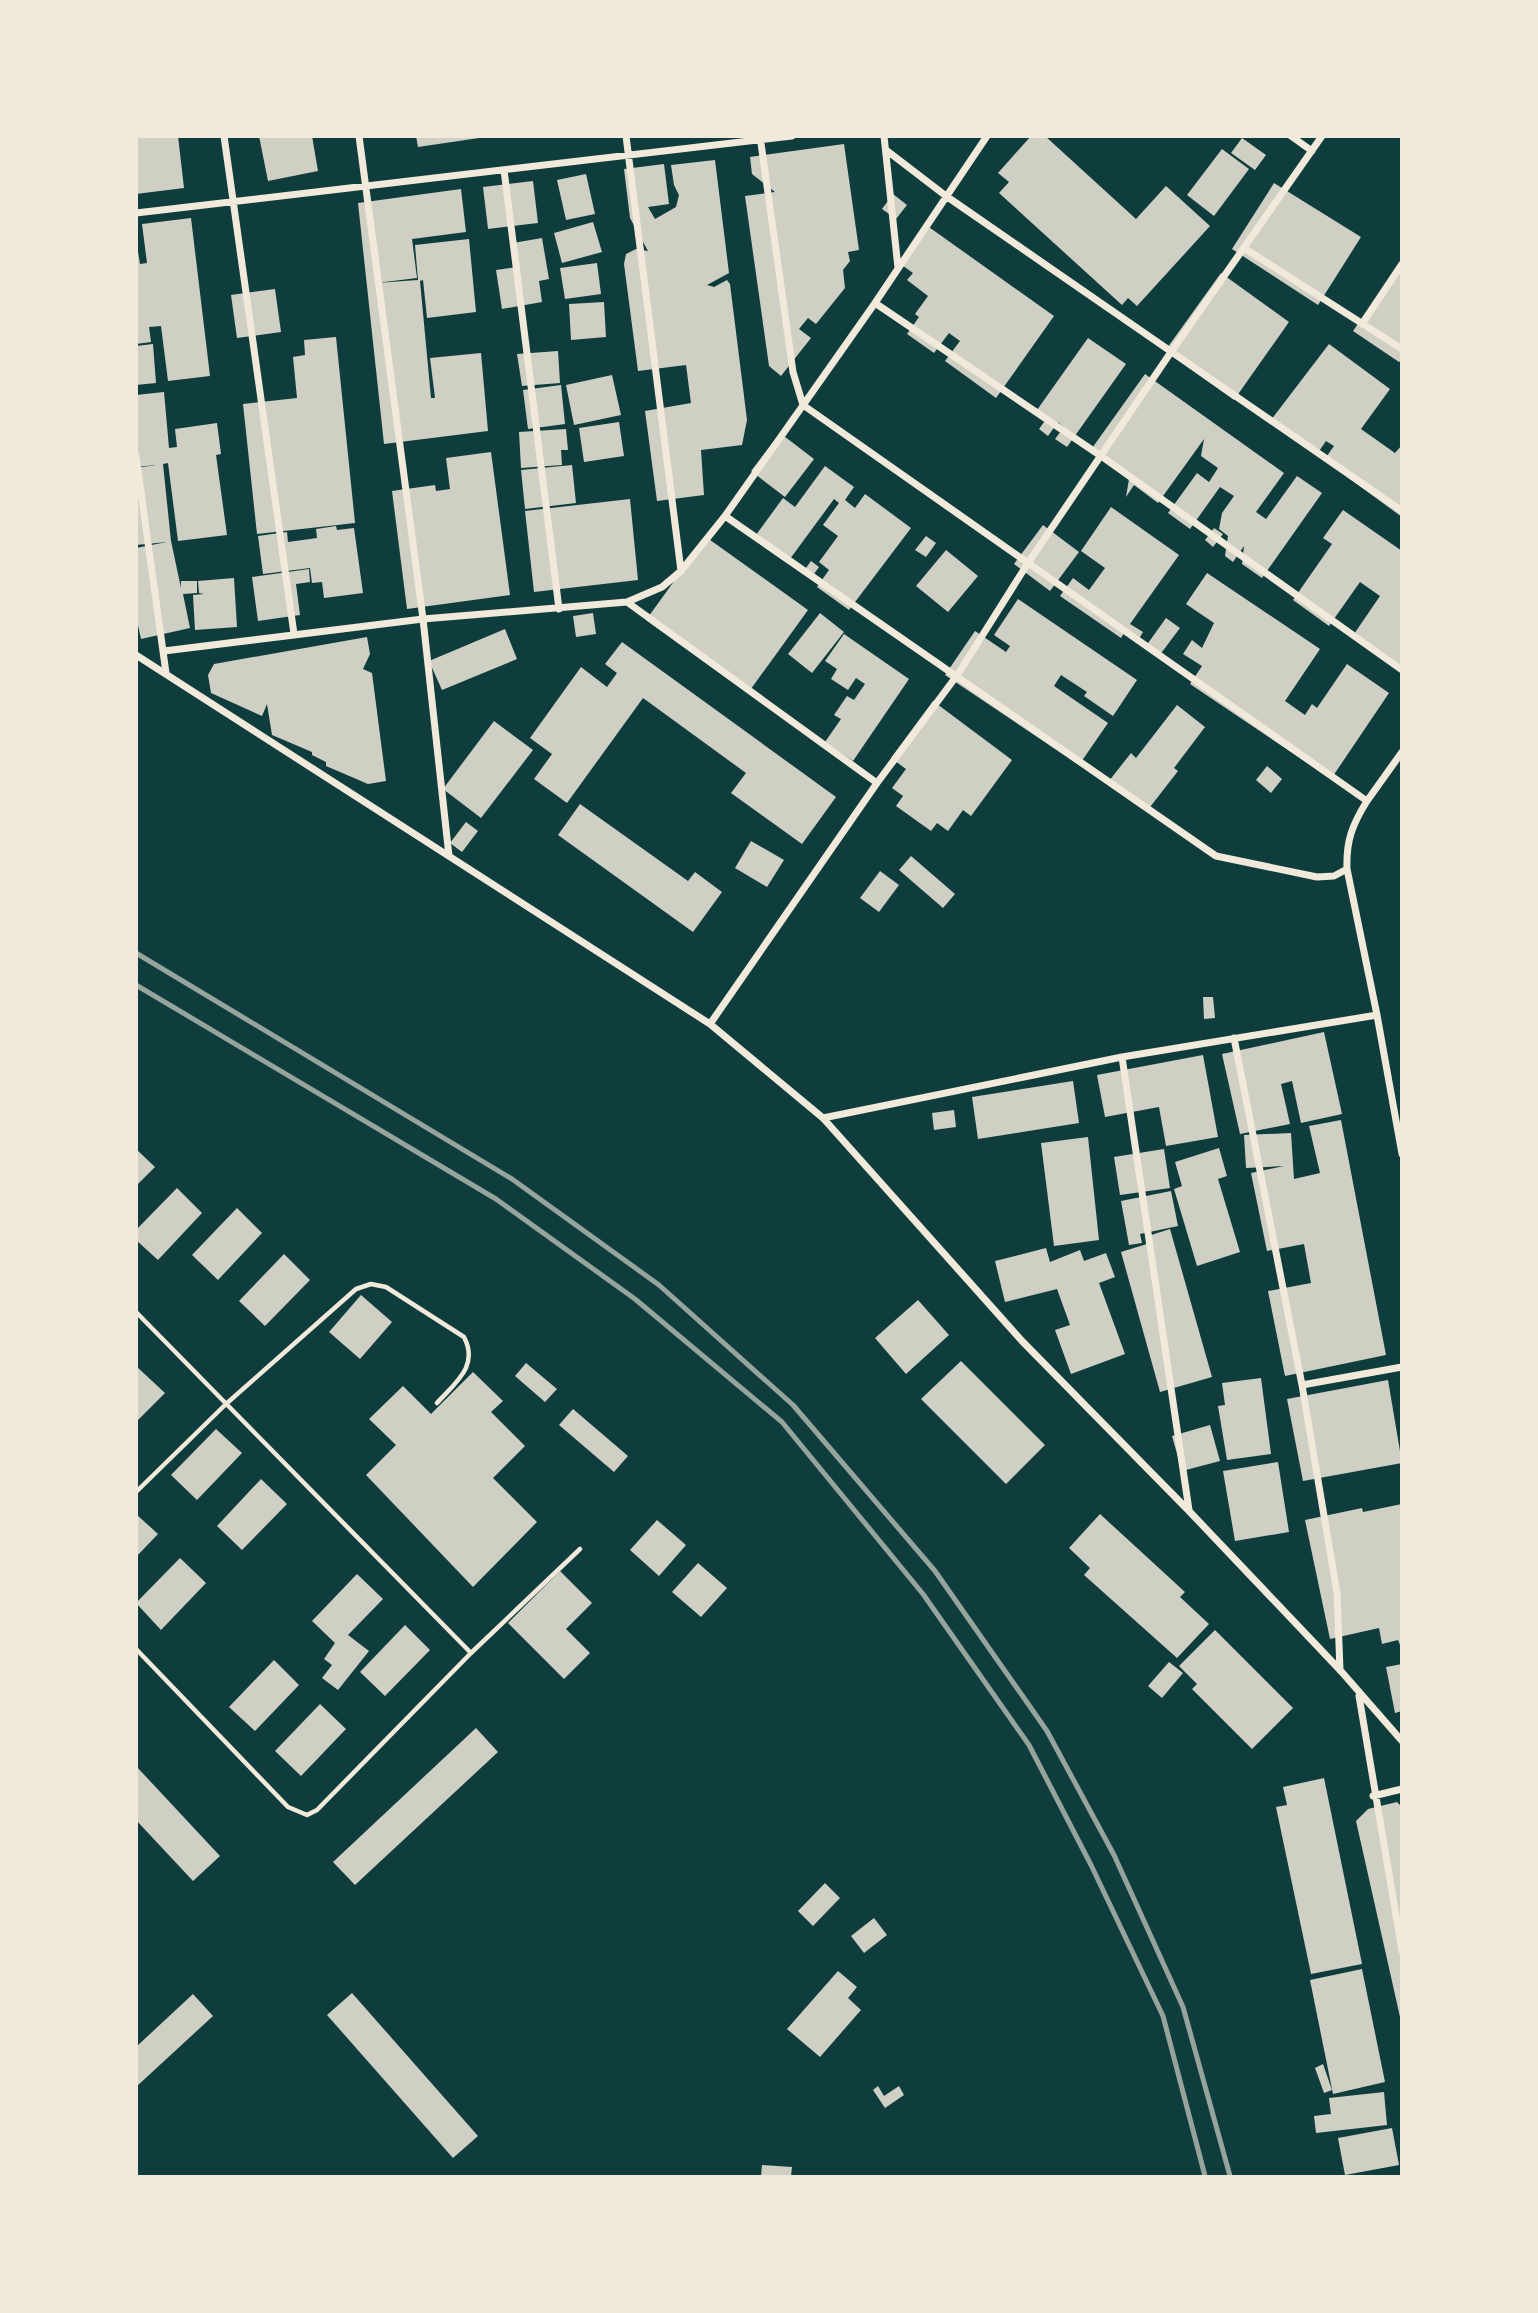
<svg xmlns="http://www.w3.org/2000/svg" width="1538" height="2313" font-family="'Fira Sans Condensed',sans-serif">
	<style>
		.building { fill: #cfcfc3 }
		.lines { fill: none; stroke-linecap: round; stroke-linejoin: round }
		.service { stroke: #f1e9da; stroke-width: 4.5 }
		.minor { stroke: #f1e9da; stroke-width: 7 }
		.rail { stroke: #97a49c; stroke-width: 5 }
	</style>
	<rect width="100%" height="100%" fill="#0f3d3e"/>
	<path class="building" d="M136 136H178L184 188 136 194Z
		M259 136H312L318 171 268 181Z
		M416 136H479V138L418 147Z
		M1031 136H1045L1136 219 1166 186 1210 226 1137 306 1128 298 1122 305 999 193 1009 182 998 173Z
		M1242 138 1266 155 1255 170 1231 153Z
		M844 144 859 250 848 252 850 261 843 270 845 288 816 324 808 318 799 329 811 338 781 376 769 366 745 196 775 192 752 174 750 157Z
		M1222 149 1249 169 1214 216 1187 195Z
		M715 160 729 273 707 285 714 287 727 280 730 284 747 420 742 445 701 450 704 495 657 501 645 411 691 403 686 365 638 371 624 264 626 254 636 249 648 251 630 218 624 169 664 164 669 204 648 207 655 219 676 207 679 195 674 185 671 165Z
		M586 174 595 214 566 220 557 180Z
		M533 181 538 223 488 229 483 187Z
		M1274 183 1361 237 1318 305 1232 249Z
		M461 189 466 232 412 239 417 278 376 283 418 280 415 245 469 239 476 312 427 318 423 280 420 281 431 398H435L430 358 481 353 488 431 384 444 358 203Z
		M893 194 907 205 896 219 882 209Z
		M191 218 210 376 168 381 161 326 149 327 151 342 136 344V239L140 264 147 263 142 224Z
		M593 222 602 252 562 263 554 233Z
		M926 225 1054 316 996 398 945 361 960 341 949 333 934 353 907 334 919 317 915 314 928 296 907 280 913 273 899 263Z
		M542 238 549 279 539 281 542 302 502 309 496 270 517 267 513 243Z
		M597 263 601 294 565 299 560 268Z
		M1400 263 1402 360 1399 362 1353 331Z
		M1221 273 1289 322 1234 400 1165 351Z
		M275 289 281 332 237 338 231 295Z
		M604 302 606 337 571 340 569 304Z
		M336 337 355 523 257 534 243 404 297 398 293 357 305 355 304 340Z
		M1088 338 1126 364 1067 447 1055 439 1064 427 1058 422 1048 436 1039 429 1047 418 1037 410Z
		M153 344 156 383 136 385V346Z
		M1329 344 1390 389 1361 429 1395 453 1402 445V517L1324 460 1334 446 1326 441 1317 454 1271 420Z
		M558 351 560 383 522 386 517 354Z
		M1145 374 1284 473 1256 512 1266 519 1297 476 1322 493 1262 578 1242 564 1244 546 1233 562 1225 556 1228 536 1219 529 1222 513 1234 496 1220 487 1190 529 1168 513 1197 473 1209 482 1218 468 1201 456 1204 439 1158 503 1134 485 1126 497 1129 479 1090 451Z
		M612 375 621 415 574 425 566 385Z
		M561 385 565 424 528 429 523 390Z
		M164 392 169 448 177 447 175 429 217 423 221 454 216 455 227 535 178 541 168 463 163 464 171 541 181 588V581H197V593L183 594 190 628 141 639 136 616V548L167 542 136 545V468L156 465 136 467V395Z
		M619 422 624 456 584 462 579 428Z
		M566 429 568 450H561L562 465 521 468 519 432Z
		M780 433 814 459 785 497 751 471Z
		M491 452 510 595 407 609 392 491 435 485 436 491 450 489 446 458Z
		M572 465 576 503 525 509 521 470Z
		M825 466 854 487 845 500 855 508 865 494 911 528 849 610 817 587 829 570 819 562 838 536 823 525 839 503 834 499 787 563 753 539 783 498 795 507Z
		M630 499 638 580 534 592 525 511Z
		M1111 507 1179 555 1130 624 1143 632 1137 642 1124 633 1121 638 1060 596 1073 578 1089 590 1105 568 1081 551Z
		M1343 510 1402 551V667L1352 637 1380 596 1360 582 1329 626 1293 600 1332 544 1323 538Z
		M1043 525 1079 552 1050 591 1014 564Z
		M336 526 337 530 354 528 363 593 324 598 322 582 312 583 310 568 263 574 258 536 287 532 288 542 317 538 316 529Z
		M1214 528 1223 534 1213 547 1205 540Z
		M926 536 936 543 926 557 915 550Z
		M706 537 808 610 748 693 646 620Z
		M946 550 978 576 948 612 916 586Z
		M811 561 819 567 811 578 803 572Z
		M309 569 310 582 296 584 300 615 258 621 252 577Z
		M1207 573 1320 649 1285 701 1305 715 1312 704 1317 708 1347 664 1389 693 1331 779 1190 684 1202 666 1183 654 1192 640 1202 648 1214 623 1186 604Z
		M234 578 237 627 195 630 193 595 204 594 199 593 198 581Z
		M1018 599 1137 680 1113 716 1084 696 1087 692 1061 675 1054 686 1108 723 1079 765 945 675 975 631 1006 652 1010 646 994 635Z
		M593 613 596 634 576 637 573 616Z
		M820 613 844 632 812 673 788 654Z
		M1166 618 1180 628 1159 656 1146 646Z
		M505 629 517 659 442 690 429 661Z
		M844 634 909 679 853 761 825 742 841 719 834 715 847 696 854 700 865 684 856 678 848 690 831 679 837 669 825 661Z
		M367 637 370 654 363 669 372 673 386 781 368 784 326 766V762L312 755V752L272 735 267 704 262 716 211 693 208 675 214 664Z
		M622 642 836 797 802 844 731 793 746 773 643 698 567 803 534 779 552 754 530 738 581 667 607 687 617 673 605 664Z
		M933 701 1012 760 971 816 963 810 948 831 937 823 931 831 896 806 903 796 892 788 906 769 891 758Z
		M1177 705 1205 727 1174 768 1178 771 1147 811 1109 781 1131 753 1136 758Z
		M494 721 533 750 481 818 443 789Z
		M1267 766 1282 779 1271 793 1256 780Z
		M580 804 688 881 695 872 722 892 693 932 558 835Z
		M466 822 478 831 462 852 450 843Z
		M751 841 784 860 767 887 735 868Z
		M911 856 955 894 943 908 899 870Z
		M880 871 899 885 879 912 860 898Z
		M1203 997H1213L1215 1018 1204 1019Z
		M1324 1032 1342 1114 1301 1123 1292 1081 1281 1084 1290 1124 1240 1134 1222 1054Z
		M1203 1055 1218 1137 1166 1146 1159 1107 1105 1117 1097 1075Z
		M1073 1081 1079 1123 978 1139 972 1097Z
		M954 1110 956 1127 934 1130 932 1113Z
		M1341 1120 1386 1355 1285 1376 1268 1291 1311 1283 1304 1244 1267 1251 1251 1173 1284 1166 1246 1168 1244 1135 1291 1133 1294 1179 1320 1173 1309 1126Z
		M1088 1137 1099 1240 1054 1246 1041 1143Z
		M1219 1148 1227 1176 1218 1179 1240 1252 1197 1266 1174 1189 1182 1186 1175 1162Z
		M136 1149 155 1167 136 1186Z
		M1164 1149 1170 1188 1120 1195 1114 1157Z
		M177 1188 202 1213 158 1260 136 1240V1230Z
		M1171 1191 1178 1226 1140 1234 1142 1243 1129 1245 1121 1201Z
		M237 1208 262 1233 218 1280 192 1255Z
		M1170 1229 1212 1377 1160 1392 1121 1252 1150 1243 1148 1236Z
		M1046 1248 1050 1262 1080 1250 1084 1261 1106 1253 1115 1277 1099 1283 1125 1354 1071 1374 1055 1330 1070 1325 1057 1289 1005 1302 995 1261Z
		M284 1254 310 1280 265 1326 239 1301Z
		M361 1295 392 1322 360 1359 329 1332Z
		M918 1300 949 1335 906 1374 875 1338Z
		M961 1361 1045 1445 1006 1484 921 1399Z
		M526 1363 557 1389 545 1402 515 1376Z
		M136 1366 165 1393 136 1422Z
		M473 1372 503 1401 491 1412 525 1446 493 1478 537 1522 473 1587 366 1475 396 1445 369 1419 403 1386 431 1414Z
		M1261 1378 1271 1454 1227 1460 1218 1406 1225 1405 1222 1383Z
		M1388 1380 1402 1463 1303 1481 1287 1399Z
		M573 1409 628 1456 614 1472 559 1425Z
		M1210 1425 1220 1461 1182 1471 1172 1436Z
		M216 1429 242 1453 197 1500 171 1475Z
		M1278 1462 1289 1532 1235 1541 1223 1471Z
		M261 1479 287 1504 242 1550 217 1526Z
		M1402 1504V1650L1398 1640 1382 1644 1379 1628 1330 1639 1305 1520 1362 1508 1363 1512Z
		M136 1514 158 1534 136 1557Z
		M1100 1514 1185 1592 1180 1597 1209 1624 1177 1658 1084 1575 1090 1568 1069 1548Z
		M657 1520 686 1545 659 1576 630 1550Z
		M180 1558 206 1583 161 1630 136 1603Z
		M698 1563 727 1588 701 1617 672 1592Z
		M560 1571 592 1603 566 1629 590 1653 564 1679 508 1623Z
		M357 1574 383 1599 348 1635 369 1651 338 1690 322 1678 332 1665 324 1659 335 1643 312 1621Z
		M405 1625 430 1650 385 1696 360 1672Z
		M1215 1630 1293 1708 1252 1749 1192 1689 1197 1684 1179 1666Z
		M274 1660 299 1685 255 1731 229 1707Z
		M1169 1662 1183 1673 1162 1698 1148 1686Z
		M1402 1664V1711L1395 1713 1386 1667Z
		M320 1704 346 1729 301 1776 275 1751Z
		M476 1728 498 1752 355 1885 333 1862Z
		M136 1766 220 1856 193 1881 136 1820Z
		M1324 1778 1362 1964 1311 1974 1276 1807 1287 1805 1283 1787Z
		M1397 1802 1402 1807 1400 2017 1356 1821 1368 1809Z
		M825 1883 840 1898 813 1926 798 1911Z
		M874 1918 887 1935 864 1953 851 1936Z
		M1362 1969 1385 2082 1333 2094 1310 1980Z
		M838 1971 857 1987 848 1998 861 2010 820 2057 787 2029Z
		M352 1993 478 2136 453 2158 327 2015Z
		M193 1994 213 2016 136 2087V2047Z
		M1323 2064 1332 2090 1324 2093 1315 2068Z
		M878 2086 884 2096 899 2086 904 2095 885 2108 873 2090Z
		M1384 2092 1387 2125 1316 2133 1314 2116 1331 2114 1329 2098Z
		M1392 2128 1399 2165 1345 2175 1338 2138Z
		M762 2165 792 2167 791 2176H761Z"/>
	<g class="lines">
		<path class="service" d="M136 1312 471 1653 317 1810 307 1815 288 1807 136 1649
			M136 1492 226 1404 356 1289 371 1284 386 1287 464 1337C479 1366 456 1382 437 1403
			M471 1653 580 1549"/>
		<path class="minor" d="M224 136 294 634
			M359 136 423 619 449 856
			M626 136 681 571
			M760 136 793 372 803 405 1367 801 1402 752
			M884 136 898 268
			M1291 136 1312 151
			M886 150 946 196 1402 511
			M504 170 559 609
			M136 213 792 136
			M1244 248 1402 349
			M875 303 1101 456 1402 670
			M1362 324 1402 264
			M136 456 166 673
			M725 516 1216 856 1317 877 1334 876 1347 869C1346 841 1352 825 1367 801
			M627 602 877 783
			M164 651 423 619 627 602 662 587 681 571 725 516 875 303 987 136
			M136 655 710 1024 823 1118 1022 1341 1189 1511 1340 1670 1402 1741
			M1347 869 1377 1015
			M710 1024 877 783 958 674 1028 563 1171 352 1322 136
			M1234 1038 1302 1385 1337 1593 1340 1670
			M1122 1057 1189 1510
			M823 1118 1122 1057 1377 1015 1402 1154
			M1302 1385 1402 1367
			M1359 1696 1402 1951
			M1373 1796 1402 1789"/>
		<path class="rail" d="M136 953 512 1179 659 1285 793 1405 935 1571 1047 1731 1114 1855 1183 2007 1230 2176
			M136 985 496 1199 635 1299 782 1422 923 1594 1029 1745 1091 1865 1163 2016 1205 2176"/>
	</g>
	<rect width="1538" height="2313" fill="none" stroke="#f1e9da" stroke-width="276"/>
</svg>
